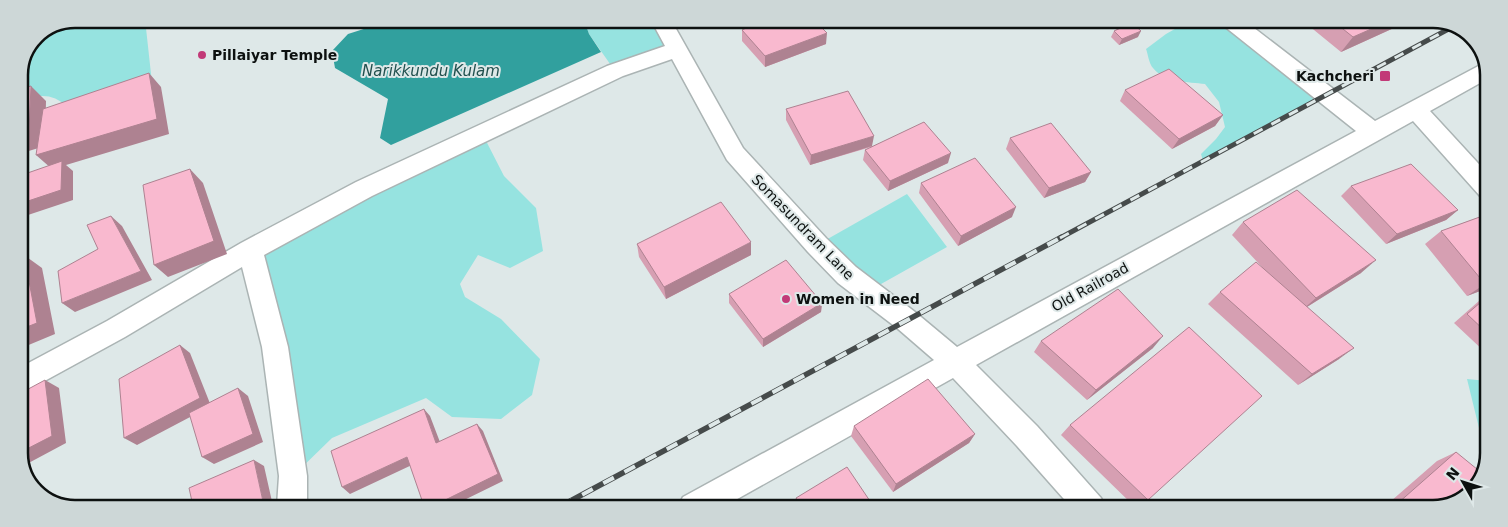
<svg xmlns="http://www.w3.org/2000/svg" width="1508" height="527" font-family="'DejaVu Sans',sans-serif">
<rect width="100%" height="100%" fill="#dee8e8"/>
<path fill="#96e3e0" d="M75,19H145L152,83L69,108C51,92 41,95 19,100V71L35,35Z
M584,20H661L673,44L615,71L589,34Z
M1189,21H1231L1325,96L1203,161L1201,154L1216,139L1225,127L1219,102L1205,84C1189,82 1164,82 1153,68C1149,64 1148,54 1146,49L1166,34Z
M482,133L504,176L536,208L543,251L510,268L478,255L460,284L465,297L501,319L540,359L532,395L501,419L452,417L426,398L332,438L293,476L250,250Z
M907,194L947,247L865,293L817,245Z
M1467,379L1487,381V435L1479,428Z"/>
<path fill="#31a09e" d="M395,19L584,20L589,34L601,52L391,145L380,138L388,99L335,68L332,51L348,34Z"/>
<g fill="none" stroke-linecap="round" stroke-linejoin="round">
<defs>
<path id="minor" d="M651,20H671L743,148L826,238L856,267L915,312L957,347L1356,131L1224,26L1221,21H1245L1375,121L1486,62L1489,71V78L1430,111L1488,174V198L1480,196L1413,121L976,365L1037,426L1101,498L1106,508L1071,507L1017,446L953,378L723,507H678L683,497L934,360L897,328L838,283L808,252L727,160L672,59L623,76L372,196L264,255L288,347L307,476V506H277L279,476L262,347L242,267L125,337L19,395V368L107,321L241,243L356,182L607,66L665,46Z"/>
</defs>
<use href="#minor" stroke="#abb4b4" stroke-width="3"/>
<use href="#minor" fill="#fff" fill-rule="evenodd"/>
<defs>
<path id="rail-far1" d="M1060,238L1456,25"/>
<path id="rail" d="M561,506L1062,237"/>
</defs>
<use href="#rail-far1" stroke="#464b4b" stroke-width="5"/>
<use href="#rail" stroke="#464b4b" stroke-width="5.5"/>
<use href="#rail-far1" stroke="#dee8e8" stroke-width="3" stroke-dasharray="10" stroke-linecap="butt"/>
<use href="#rail" stroke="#dee8e8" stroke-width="4" stroke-dasharray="12" stroke-linecap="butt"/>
</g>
<path fill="#d69fb2" d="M1111,21H1133L1131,22L1138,37L1119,45L1111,37L1114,31L1117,30L1110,23Z
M1303,21L1407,22L1341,52Z
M742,30L826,44L765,67L742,41Z
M1125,90L1223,115L1215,126L1172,149L1120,101Z
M786,109L872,146L948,163L888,191L863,160L865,150L871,147L810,165L786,120Z
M1010,138L1091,172L1085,182L1044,198L1006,149Z
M921,183L1012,217L958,246L919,193Z
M1351,186L1458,210L1446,220L1386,244L1341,196Z
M1488,214V288L1467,296L1425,244L1441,231Z
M1243,222L1361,273L1307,307L1339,359L1298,385L1208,304L1220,292L1262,267L1232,235Z
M637,244L751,255L666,299L639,257Z
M1488,293L1487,354L1454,323Z
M729,294L822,303L821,312L763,347L729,303Z
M1041,341L1153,348L1087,400L1034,352Z
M1070,425L1148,500L1138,508H1136L1061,435Z
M854,426L975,434L969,443L893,492L851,436Z
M1456,452L1434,508H1383L1437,461Z
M796,498L874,507H797L795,504Z"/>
<path fill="#ae8291" d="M282,19H301L285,24Z
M1387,22H1407L1341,52L1353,37Z
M1141,31L1138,37L1119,45L1122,39Z
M827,33L826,44L765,67V56Z
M149,73L161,87L169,134L66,165L73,171V200L19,218V204L52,169L36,155Z
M31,86L46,101L45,146L19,154V135Z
M1223,115L1215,126L1172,149L1179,139Z
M874,136L872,146L810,165L811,155Z
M951,153L948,163L888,191L890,181Z
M190,169L203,183L227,254L168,277L154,265Z
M1091,172L1085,182L1044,198L1049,188Z
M1016,207L1012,217L958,246L961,236Z
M1458,210L1446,220L1386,244L1397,234Z
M111,216L122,226L152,280L75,312L62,303L141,271Z
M751,242V255L666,299L664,287Z
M24,255L42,268L55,334L19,349V330Z
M1376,260L1361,273L1302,310L1316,298Z
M1488,283V288L1467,296L1485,284Z
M822,303L821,312L763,347V339Z
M1163,336L1153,348L1087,400L1096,390Z
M180,345L190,353L211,406L137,445L124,438Z
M1354,348L1339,359L1298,385L1312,374Z
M45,380L59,388L66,443L23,466L19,456V453Z
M238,388L248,396L263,442L214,464L202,457Z
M424,409L430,416L443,450L436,443Z
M477,424L483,431L503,481L452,506H433Z
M975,434L969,443L893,492L896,484Z
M407,457L414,464L350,494L342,487Z
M254,460L264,466L273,506H264Z
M29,484L39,488L42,495L30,487Z"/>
<path fill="#f9b9cf" stroke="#ae8291" d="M763,20H814L827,33L765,56L742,30Z
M1117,21H1130L1141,31L1122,39L1114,31L1123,27Z
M1333,21L1387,22L1353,37Z
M1169,69L1223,115L1179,139L1125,90Z
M149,73L157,119L36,155L43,109Z
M31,86L29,132L19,135V89Z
M848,91L874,136L811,155L786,109Z
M924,122L951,153L890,181L865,150Z
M1051,123L1091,172L1049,188L1010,138Z
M975,158L1016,207L961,236L921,183Z
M62,161L61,190L19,204V176Z
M1411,164L1458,210L1397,234L1351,186Z
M190,169L214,241L154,265L143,185Z
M1297,190L1376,260L1316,298L1243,222Z
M721,202L751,242L664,287L637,244Z
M1488,214V283L1485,284L1441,231Z
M111,216L141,271L62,303L58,271L98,249L87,225Z
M24,255L37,323L19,330V258Z
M786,260L822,303L763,339L729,294Z
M1256,262L1354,348L1312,374L1220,292Z
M1118,289L1163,336L1096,390L1041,341Z
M1488,296L1487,333L1467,314Z
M1189,327L1262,396L1148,500L1070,425Z
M180,345L200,398L124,438L119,379Z
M928,379L975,434L896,484L854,426Z
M45,380L52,436L19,453V394Z
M238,388L253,434L202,457L189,413Z
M424,409L436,443L477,424L498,474L433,506H424L407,457L342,487L331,451Z
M1456,452L1483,474L1467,497L1434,508H1402L1397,504Z
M254,460L264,506H193L189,488Z
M847,467L874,507H801L796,498Z"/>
<g fill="#c23a78" stroke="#dee8e8" stroke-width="2">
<circle cx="202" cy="55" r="5"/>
<rect x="1379" y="70" width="12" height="12" rx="2.5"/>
<circle cx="786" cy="299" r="5"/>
</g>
<g text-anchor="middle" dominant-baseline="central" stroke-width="4" stroke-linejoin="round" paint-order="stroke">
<g font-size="14" font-weight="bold" fill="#0d1110" stroke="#dee8e8" text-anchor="start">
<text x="212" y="55">Pillaiyar Temple</text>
<text x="1374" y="76" text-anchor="end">Kachcheri</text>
<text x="796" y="299">Women in Need</text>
</g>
<g font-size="14" fill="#0d1110" stroke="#dee8e8">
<text transform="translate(803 227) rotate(46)">Somasundram Lane</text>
<text transform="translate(1090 287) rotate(-29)">Old Railroad</text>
</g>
<g font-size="15" font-style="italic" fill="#22514f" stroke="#dee8e8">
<text x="431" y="71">Narikkundu Kulam</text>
</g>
</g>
<path d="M0 0H1508V527H0ZM75 28H1433A47 47 0 0 1 1480 75V453A47 47 0 0 1 1433 500H75A47 47 0 0 1 28 453V75A47 47 0 0 1 75 28Z" fill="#cdd7d7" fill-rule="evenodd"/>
<path fill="none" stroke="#0d1110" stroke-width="2.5" d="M75 28H1433A47 47 0 0 1 1480 75V453A47 47 0 0 1 1433 500H75A47 47 0 0 1 28 453V75A47 47 0 0 1 75 28Z"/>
<g transform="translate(1463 482) rotate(309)" stroke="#dee8e8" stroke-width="4" paint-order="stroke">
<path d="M0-4L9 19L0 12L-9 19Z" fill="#0d1110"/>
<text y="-8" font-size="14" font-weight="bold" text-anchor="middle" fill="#0d1110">N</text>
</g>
</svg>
